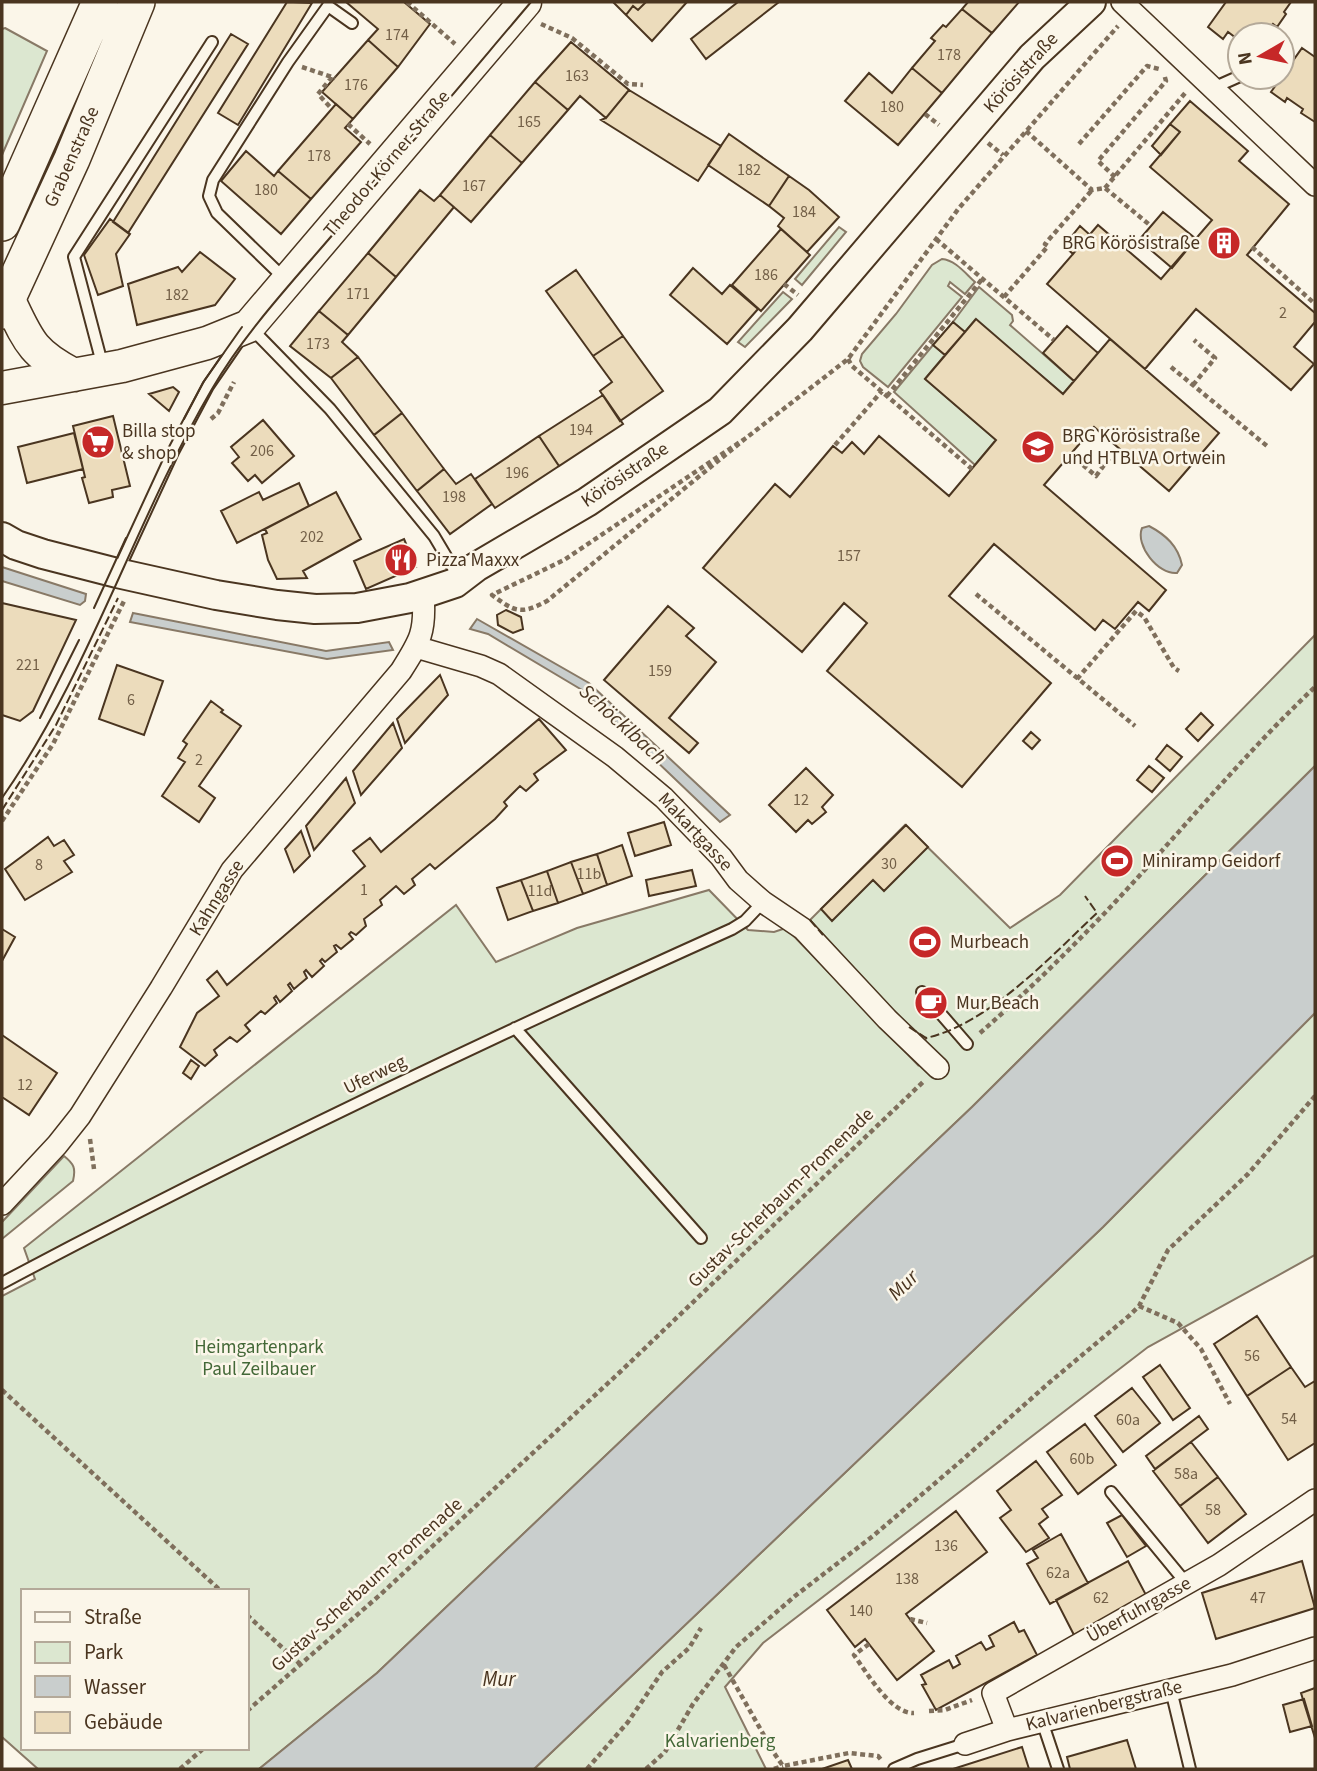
<svg xmlns="http://www.w3.org/2000/svg" width="1317" height="1771" font-family="'Source Sans 3',sans-serif">
<rect width="100%" height="100%" fill="#fbf6e9"/>
<path fill="#dce7d0" stroke="#887966" stroke-width="2" fill-rule="evenodd" d="M5,28L47,51L2,155V29Z
M839,227L846,232L802,285L795,279Z
M942,259C955,260 965,273 975,282L965,294L950,282L948,286L962,297L888,387L863,367L860,361L862,354L896,314L932,265Z
M979,287L1012,315L1013,321L1010,325L1074,381L1063,394L975,320L965,332L953,322Z
M783,292L792,299L745,347L738,342Z
M933,345L945,355L925,379L996,440L975,465L894,392Z
M1315,635V766L972,1107L377,1673L259,1769H38L2,1737V1296L35,1279L24,1248L456,905L496,962L577,928L709,890L748,930L774,932L786,928L918,1065L926,1038L907,1026L810,920L905,825L1010,928L1060,895ZM23,1591H247V1748H23Z
M1315,1013V1255L1148,1347L763,1643L725,1687L766,1769H534L1103,1227Z
M64,1156C74,1164 76,1168 73,1181L2,1239V1222Z"/>
<path fill="#c9cecd" stroke="#887966" stroke-width="2" d="M1149,526C1166,535 1178,546 1182,565L1177,573C1158,575 1135,545 1142,528Z
M2,567L86,594L85,601L80,605L2,581Z
M133,613L326,651L389,642L393,650L327,659L130,622Z
M477,619L589,683L730,815L720,822L582,690L488,634L470,629Z
M1315,766V1013L1103,1227L534,1769H259L377,1673L972,1107Z"/>
<path fill="#ecdcbc" stroke="#4a3520" stroke-width="2" d="M287,2L312,3L238,125L218,113Z
M346,2H404L430,24L398,67L368,40L378,29Z
M613,2H646L638,10L633,6L626,15Z
M646,2H687L652,41L626,15L633,6L638,10Z
M738,2H779L706,59L691,39Z
M968,2H1019L992,33L962,9Z
M1226,2H1291L1284,12L1286,14L1277,27L1273,24L1265,35H1240V41L1228,32L1223,39L1208,27Z
M962,9L992,33L942,93L912,68L935,41L931,38L943,25L946,27Z
M231,34L248,44L128,233L113,222Z
M368,40L398,67L353,119L322,92Z
M571,42L629,90L606,118L580,96L568,110L535,82Z
M1302,48L1315,57V122L1301,113L1303,109L1287,98L1285,102L1271,92Z
M912,68L942,93L898,145L845,101L869,73L892,93Z
M535,82L568,110L522,163L490,135Z
M629,90L721,146L698,181L601,120L606,118Z
M1190,101L1248,151L1239,161L1289,204L1247,255L1315,313V322L1294,347L1314,364L1291,390L1196,309L1145,369L1047,284L1098,225L1161,279L1212,220L1150,167L1180,132L1170,124Z
M336,104L353,119L345,128L361,142L311,199L278,171Z
M1170,124L1180,132L1161,155L1152,146Z
M729,134L789,176L769,206L708,165Z
M490,135L522,163L471,222L440,195Z
M246,151L274,176L278,171L311,199L281,234L221,181Z
M789,176L809,190L839,217L807,252L778,226L784,218L769,206Z
M420,190L434,201L440,195L454,207L396,277L368,253Z
M1163,212L1196,239L1172,268L1139,240Z
M110,219L130,234L116,254L123,286L98,295L84,255Z
M1080,226L1089,234L1073,254L1064,246Z
M781,229L810,255L761,311L732,285Z
M200,252L235,279L215,305L137,325L128,284L178,267L182,272Z
M368,253L396,277L348,335L319,311Z
M693,268L722,294L730,285L758,309L727,344L670,295Z
M576,270L623,336L593,356L546,291Z
M319,311L348,335L342,342L358,357L331,378L290,346Z
M976,319L1063,394L1110,339L1219,433L1169,491L1094,427L1044,485L1166,590L1149,611L1138,602L1115,629L1103,620L1095,630L994,544L949,596L1051,683L962,787L827,671L867,623L844,603L802,652L703,568L775,484L790,497L833,446L842,453L852,442L864,454L879,436L949,496L996,440L925,379Z
M953,322L965,332L945,355L933,345Z
M1067,326L1098,353L1074,381L1043,353Z
M623,336L663,391L620,421L600,391L612,382L593,356Z
M358,357L402,413L374,435L331,378Z
M173,387L179,392L169,411L149,394Z
M603,395L623,424L559,466L539,436Z
M402,413L444,469L417,491L374,435Z
M113,416L130,486L112,490L113,497L89,503L82,478L85,477L73,426Z
M263,420L294,456L262,483L255,475L248,481L232,463L239,457L231,447Z
M74,433L83,469L27,483L18,447Z
M539,436L559,466L495,508L475,479Z
M444,469L456,484L471,474L492,504L450,534L417,491Z
M299,483L309,506L237,543L221,511L259,492L263,500Z
M336,492L361,539L303,571L307,578L277,579L268,560L262,535L267,533L265,529Z
M404,539L416,567L366,589L354,561Z
M2,603L76,620L33,711L20,721L2,715Z
M668,606L694,628L686,636L716,662L669,718L698,743L689,753L604,680Z
M506,610L521,617L523,629L513,633L498,625L497,615Z
M117,665L163,681L144,735L99,719Z
M440,675L448,695L405,743L397,719Z
M211,701L223,710L221,712L241,726L199,786L215,798L199,822L162,796L185,762L178,758L187,744L183,741Z
M1201,713L1213,725L1198,741L1186,729Z
M539,719L566,750L534,774L538,780L526,791L520,786L504,802L507,806L495,819L435,869L430,864L412,879L415,885L404,894L396,886L380,900L382,905L364,919L366,926L356,935L351,932L349,934L353,939L341,949L336,945L334,946L337,952L325,962L322,959L320,961L324,966L312,977L306,970L304,972L307,978L294,989L290,983L288,985L292,991L280,1002L276,996L274,998L277,1003L265,1014L261,1011L245,1025L250,1031L237,1042L230,1037L214,1050L217,1055L205,1066L180,1047L197,1013L219,996L207,980L217,971L227,985L365,866L353,851L370,838L381,852Z
M393,723L402,748L361,795L353,771Z
M1031,732L1040,740L1032,749L1023,741Z
M1167,745L1182,757L1170,771L1156,759Z
M1149,766L1164,778L1152,792L1137,780Z
M806,768L833,795L822,807L826,812L812,824L808,820L796,832L769,805Z
M346,778L355,803L314,850L306,826Z
M664,822L671,845L635,856L628,833Z
M906,825L928,847L884,891L873,880L832,921L821,909Z
M301,831L310,856L294,872L285,849Z
M48,837L54,846L64,840L74,855L64,861L72,872L25,900L5,869Z
M622,845L632,876L607,885L597,854Z
M597,854L607,885L583,894L571,862Z
M571,862L583,894L558,903L547,871Z
M692,870L696,886L649,896L646,880Z
M547,871L558,903L533,911L521,880Z
M521,880L533,911L508,920L497,888Z
M2,929L15,937L2,961Z
M2,1035L57,1073L29,1115L2,1097Z
M191,1060L199,1066L191,1079L183,1073Z
M1257,1316L1291,1367L1247,1396L1214,1344Z
M1160,1365L1190,1408L1173,1420L1143,1377Z
M1291,1367L1305,1387L1315,1381V1443L1288,1460L1247,1396Z
M1132,1388L1160,1423L1123,1452L1095,1416Z
M1199,1416L1208,1429L1155,1469L1146,1456Z
M1085,1424L1116,1465L1078,1494L1047,1452Z
M1191,1442L1218,1477L1180,1506L1153,1471Z
M1036,1461L1062,1495L1042,1509L1048,1517L1039,1524L1049,1538L1026,1552L1000,1518L1011,1510L997,1491Z
M1218,1477L1246,1514L1208,1543L1180,1506Z
M956,1511L987,1552L906,1614L934,1651L897,1680L865,1639L855,1647L827,1610Z
M1122,1515L1146,1546L1127,1557L1107,1523Z
M1061,1534L1088,1583L1050,1604L1027,1564L1038,1558L1033,1550Z
M1128,1561L1146,1595L1074,1635L1056,1600Z
M1302,1561L1315,1608L1216,1639L1202,1593Z
M1014,1622L1019,1632L1024,1630L1037,1655L936,1710L922,1685L926,1684L921,1675L949,1660L953,1668L960,1664L956,1656L981,1642L986,1650L994,1646L989,1636Z
M1315,1688V1738L1301,1693Z
M1304,1699L1312,1726L1290,1732L1283,1705Z
M1127,1740L1136,1769H1070L1067,1757Z
M1022,1747L1029,1769H953Z
M848,1760L852,1769H822Z"/>
<g fill="none" stroke-linecap="round" stroke-linejoin="round">
<defs>
<path id="service" d="M1213,88L1240,76
M285,279L217,213L209,196L213,180L288,62L328,6L352,23
M251,328L330,409L434,536L459,578
M103,367L74,257L212,42
M118,571L173,452L208,386L241,338
M922,992L967,1044
M515,1028L701,1238
M2,1283C241,1156 485,1040 732,929L745,921L763,902
M1111,1492L1186,1583
M1171,1690L1190,1769
M1042,1721L1058,1769
M894,1769L917,1759L965,1744"/>
<path id="minor" d="M1122,2L1315,185
M416,647L481,666L499,674L615,757L664,798L721,857L738,880L763,902L803,929L887,1019L938,1068
M2,1204L57,1145L80,1116L161,988L232,870L401,671C420,641 426,632 423,595
M1007,1730L993,1693L1219,1565L1315,1500
M965,1744L1007,1730L1232,1675L1315,1648"/>
<path id="tertiary" d="M2,537L16,545L43,554L117,573L216,595L277,605L315,609L357,608L410,598L455,583L476,567L587,502L720,411L800,329L1032,57L1091,2"/>
<path id="secondary" d="M8,298C28,340 31,353 74,375
M2,388L122,366L207,343L249,326L525,2"/>
<path id="primary" d="M2,223L100,2
M2,311L72,159L137,2"/>
</defs>
<use href="#service" stroke="#4a3520" stroke-width="14"/>
<use href="#minor" stroke="#4a3520" stroke-width="24"/>
<use href="#tertiary" stroke="#4a3520" stroke-width="32"/>
<use href="#secondary" stroke="#4a3520" stroke-width="35"/>
<use href="#primary" stroke="#4a3520" stroke-width="38"/>
<path stroke="#7f6f5c" stroke-width="4.5" stroke-dasharray="5 3.5" stroke-linecap="butt" d="M407,2L455,44
M541,24L572,38L628,84L643,85
M302,67L335,78
M332,77L318,94L332,109
M925,114L939,125
M348,124L370,144
M1026,131L1092,190L1105,188L1151,226
M988,143L1003,155
M1079,144L1147,66L1159,69
M1115,177L1098,161L1166,81L1164,74
M1105,188L1186,92
M936,239L1054,340
M1252,247L1315,304
M784,284L798,295
M1004,297L1048,246L1045,244L1092,190
M848,359L852,366L972,469
M1171,367L1267,446
M1193,385L1215,358L1194,340
M887,396L983,278
M211,419L218,413L234,382
M746,438L564,560L492,595C515,612 521,615 547,601L746,438L848,359L959,208L1118,26
M835,445L882,391
M1070,454L1096,476L1110,457
M976,594L1135,726
M1077,679L1136,611L1144,617L1174,668L1179,671
M2,821L53,744L124,601
M980,1033C1028,991 1074,946 1118,899C1184,828 1245,753 1315,687
M90,1139L94,1169
M1139,1306L1178,1323L1201,1349L1230,1404
M2,1390L221,1591
M247,1615L300,1664
M910,1619L927,1623
M869,1644L854,1655C867,1673 891,1714 914,1713
M724,1665L774,1753L783,1766L849,1753L878,1756L882,1761
M247,1711L381,1594L620,1372L923,1082
M929,1711L945,1710L972,1700
M180,1769L204,1748
M587,1769L628,1722L662,1672L689,1648L701,1628
M646,1769L665,1752L693,1704L736,1647L795,1596L873,1536L961,1461L1050,1382L1130,1315L1139,1306L1168,1250L1248,1174L1315,1096
M774,1769L783,1766"/>
<use href="#service" stroke="#fbf6e9" stroke-width="10"/>
<use href="#minor" stroke="#fbf6e9" stroke-width="21"/>
<use href="#tertiary" stroke="#fbf6e9" stroke-width="28"/>
<use href="#secondary" stroke="#fbf6e9" stroke-width="32"/>
<use href="#primary" stroke="#fbf6e9" stroke-width="35"/>
<path stroke="#4a3520" stroke-width="2" d="M184,419L204,381L242,327
M94,608L126,538
M40,718L79,640
M2,798C90,672 134,522 212,389C248,327 300,274 346,219C409,147 470,74 531,2"/>
<path stroke="#4a3520" stroke-width="2" stroke-dasharray="9 3.5" stroke-linecap="butt" d="M2,810L56,725L118,598
M810,920L823,935
M909,1027L926,1038C989,1024 1051,956 1097,913L1085,896"/>
</g>
<defs>
<symbol id="building-disc" viewBox="-11 -11 22 22"><circle r="9.5" fill="#c62828" stroke="#fbf6e9"/><path d="M-4-6H4V6H1V3H-1V6H-4ZM-2.5-4.3h1.7v1.8h-1.7ZM.8-4.3h1.7v1.8H.8ZM-2.5-1h1.7V.8h-1.7ZM.8-1h1.7V.8H.8Z" fill="#fff"/></symbol>
<symbol id="supermarket-disc" viewBox="-11 -11 22 22"><circle r="9.5" fill="#c62828" stroke="#fbf6e9"/><path d="M-6-5.5h2.5l.6 2H6L4.5 2H-2.5L-4.4-4H-6ZM-1.5 3.2a1.3 1.3 0 1 0 .1 0ZM3 3.2a1.3 1.3 0 1 0 .1 0Z" fill="#fff"/></symbol>
<symbol id="school-disc" viewBox="-11 -11 22 22"><circle r="9.5" fill="#c62828" stroke="#fbf6e9"/><path d="M0-5L7-2L0 1L-7-2ZM-4 1L0 2.5L4 1V4Q0 6-4 4Z" fill="#fff"/></symbol>
<symbol id="restaurant-disc" viewBox="-11 -11 22 22"><circle r="9.5" fill="#c62828" stroke="#fbf6e9"/><path d="M-5-6h1v4h1v-4h1v4h1v-4h1v5L-1.5 .5V6h-2V.5L-5-1ZM5-6V6H3V1.5H1.5Q1.5-4 5-6Z" fill="#fff"/></symbol>
<symbol id="stadium-disc" viewBox="-11 -11 22 22"><circle r="9.5" fill="#c62828" stroke="#fbf6e9"/><path d="M0-5a6.5 5 0 1 0 0 10a6.5 5 0 1 0 0-10ZM-3.5-1.8h7v3.6h-7Z" fill="#fff"/></symbol>
<symbol id="cafe-disc" viewBox="-11 -11 22 22"><circle r="9.5" fill="#c62828" stroke="#fbf6e9"/><path d="M-5.5-4.5H6V0H3Q3 3.5 0 3.5H-2.5Q-5.5 3.5-5.5 0ZM3-3.2v2h1.7v-2ZM-6 4.5H4V6H-6Z" fill="#fff"/></symbol>
</defs>
<g fill-rule="evenodd">
<use href="#building-disc" x="1205" y="224" width="38" height="38"/>
<use href="#supermarket-disc" x="79" y="423" width="38" height="38"/>
<use href="#school-disc" x="1019" y="428" width="38" height="38"/>
<use href="#restaurant-disc" x="382" y="541" width="38" height="38"/>
<use href="#stadium-disc" x="1098" y="842" width="38" height="38"/>
<use href="#stadium-disc" x="906" y="923" width="38" height="38"/>
<use href="#cafe-disc" x="912" y="984" width="38" height="38"/>
</g>
<g text-anchor="middle" dominant-baseline="central" stroke-width="5" stroke-linejoin="round" paint-order="stroke">
<g font-size="16" fill="#725f47">
<text x="397" y="35">174</text>
<text x="949" y="55">178</text>
<text x="577" y="76">163</text>
<text x="356" y="85">176</text>
<text x="892" y="107">180</text>
<text x="529" y="122">165</text>
<text x="319" y="156">178</text>
<text x="749" y="170">182</text>
<text x="474" y="186">167</text>
<text x="266" y="190">180</text>
<text x="804" y="212">184</text>
<text x="766" y="275">186</text>
<text x="358" y="294">171</text>
<text x="177" y="295">182</text>
<text x="1283" y="313">2</text>
<text x="318" y="344">173</text>
<text x="581" y="430">194</text>
<text x="262" y="451">206</text>
<text x="517" y="473">196</text>
<text x="454" y="497">198</text>
<text x="312" y="537">202</text>
<text x="849" y="556">157</text>
<text x="28" y="665">221</text>
<text x="660" y="671">159</text>
<text x="131" y="700">6</text>
<text x="199" y="760">2</text>
<text x="801" y="800">12</text>
<text x="889" y="864">30</text>
<text x="39" y="865">8</text>
<text x="589" y="874">11b</text>
<text x="364" y="890">1</text>
<text x="540" y="891">11d</text>
<text x="25" y="1085">12</text>
<text x="1252" y="1356">56</text>
<text x="1289" y="1419">54</text>
<text x="1128" y="1420">60a</text>
<text x="1082" y="1459">60b</text>
<text x="1186" y="1474">58a</text>
<text x="1213" y="1510">58</text>
<text x="946" y="1546">136</text>
<text x="1058" y="1573">62a</text>
<text x="907" y="1579">138</text>
<text x="1101" y="1598">62</text>
<text x="1258" y="1598">47</text>
<text x="861" y="1611">140</text>
</g>
<g font-size="19" fill="#4a3520" stroke="#fbf6e9">
<text transform="translate(1021 73) rotate(-48)">Körösistraße</text>
<text transform="translate(72 157) rotate(-66)">Grabenstraße</text>
<text transform="translate(387 164) rotate(-50)">Theodor-Körner-Straße</text>
<text transform="translate(625 475) rotate(-34)">Körösistraße</text>
<text transform="translate(695 832) rotate(47)">Makartgasse</text>
<text transform="translate(217 898) rotate(-58)">Kahngasse</text>
<text transform="translate(375 1075) rotate(-26)">Uferweg</text>
<text transform="translate(781 1198) rotate(-44)">Gustav-Scherbaum-Promenade</text>
<text transform="translate(367 1585) rotate(-42)">Gustav-Scherbaum-Promenade</text>
<text transform="translate(1139 1610) rotate(-29)">Überfuhrgasse</text>
<text transform="translate(1104 1706) rotate(-14)">Kalvarienbergstraße</text>
</g>
<g font-size="19" fill="#4a3520" stroke="#fbf6e9" text-anchor="start">
<text x="1200" y="243" text-anchor="end">BRG Körösistraße</text>
<text x="122" y="431">Billa stop<tspan x="122" dy="22">&amp; shop</tspan></text>
<text x="1062" y="436">BRG Körösistraße<tspan x="1062" dy="22">und HTBLVA Ortwein</tspan></text>
<text x="426" y="560">Pizza Maxxx</text>
<text x="1142" y="861">Miniramp Geidorf</text>
<text x="950" y="942">Murbeach</text>
<text x="956" y="1003">Mur Beach</text>
</g>
<g font-size="19" fill="#436837" stroke="#fbf6e9">
<text x="259" y="1347">Heimgartenpark<tspan x="259" dy="22">Paul Zeilbauer</tspan></text>
<text x="720" y="1741">Kalvarienberg</text>
</g>
<g font-size="21" font-style="italic" fill="#4a3520" stroke="#fbf6e9">
<text transform="translate(623 724) rotate(42)">Schöcklbach</text>
<text transform="translate(903 1285) rotate(-45)">Mur</text>
<text x="499" y="1679">Mur</text>
</g>
</g>
<rect width="1317" height="1771" fill="none" stroke="#4a3520" stroke-width="7"/>
<rect x="21" y="1589" width="228" height="161" fill="#fbf6e9" stroke="#b4a999" stroke-width="2"/>
<rect x="35" y="1612" width="35" height="10" fill="#fbf6e9" stroke="#b4a999" stroke-width="2"/>
<text x="84" y="1624" font-size="21" fill="#4a3520">Straße</text>
<rect x="35" y="1642" width="35" height="21" fill="#dce7d0" stroke="#b4a999" stroke-width="2"/>
<text x="84" y="1659" font-size="21" fill="#4a3520">Park</text>
<rect x="35" y="1676" width="35" height="21" fill="#c9cecd" stroke="#b4a999" stroke-width="2"/>
<text x="84" y="1694" font-size="21" fill="#4a3520">Wasser</text>
<rect x="35" y="1712" width="35" height="21" fill="#ecdcbc" stroke="#b4a999" stroke-width="2"/>
<text x="84" y="1729" font-size="21" fill="#4a3520">Gebäude</text>
<g transform="translate(1261 56) rotate(261)"><circle r="33" fill="#fbf6e9" stroke="#b4a999" stroke-width="2"/>
<path d="M0-5L12 26L0 18L-12 26Z" fill="#c62828"/>
<text y="-10" font-size="19" font-weight="bold" text-anchor="middle" fill="#4a3520">N</text>
</g>
</svg>
